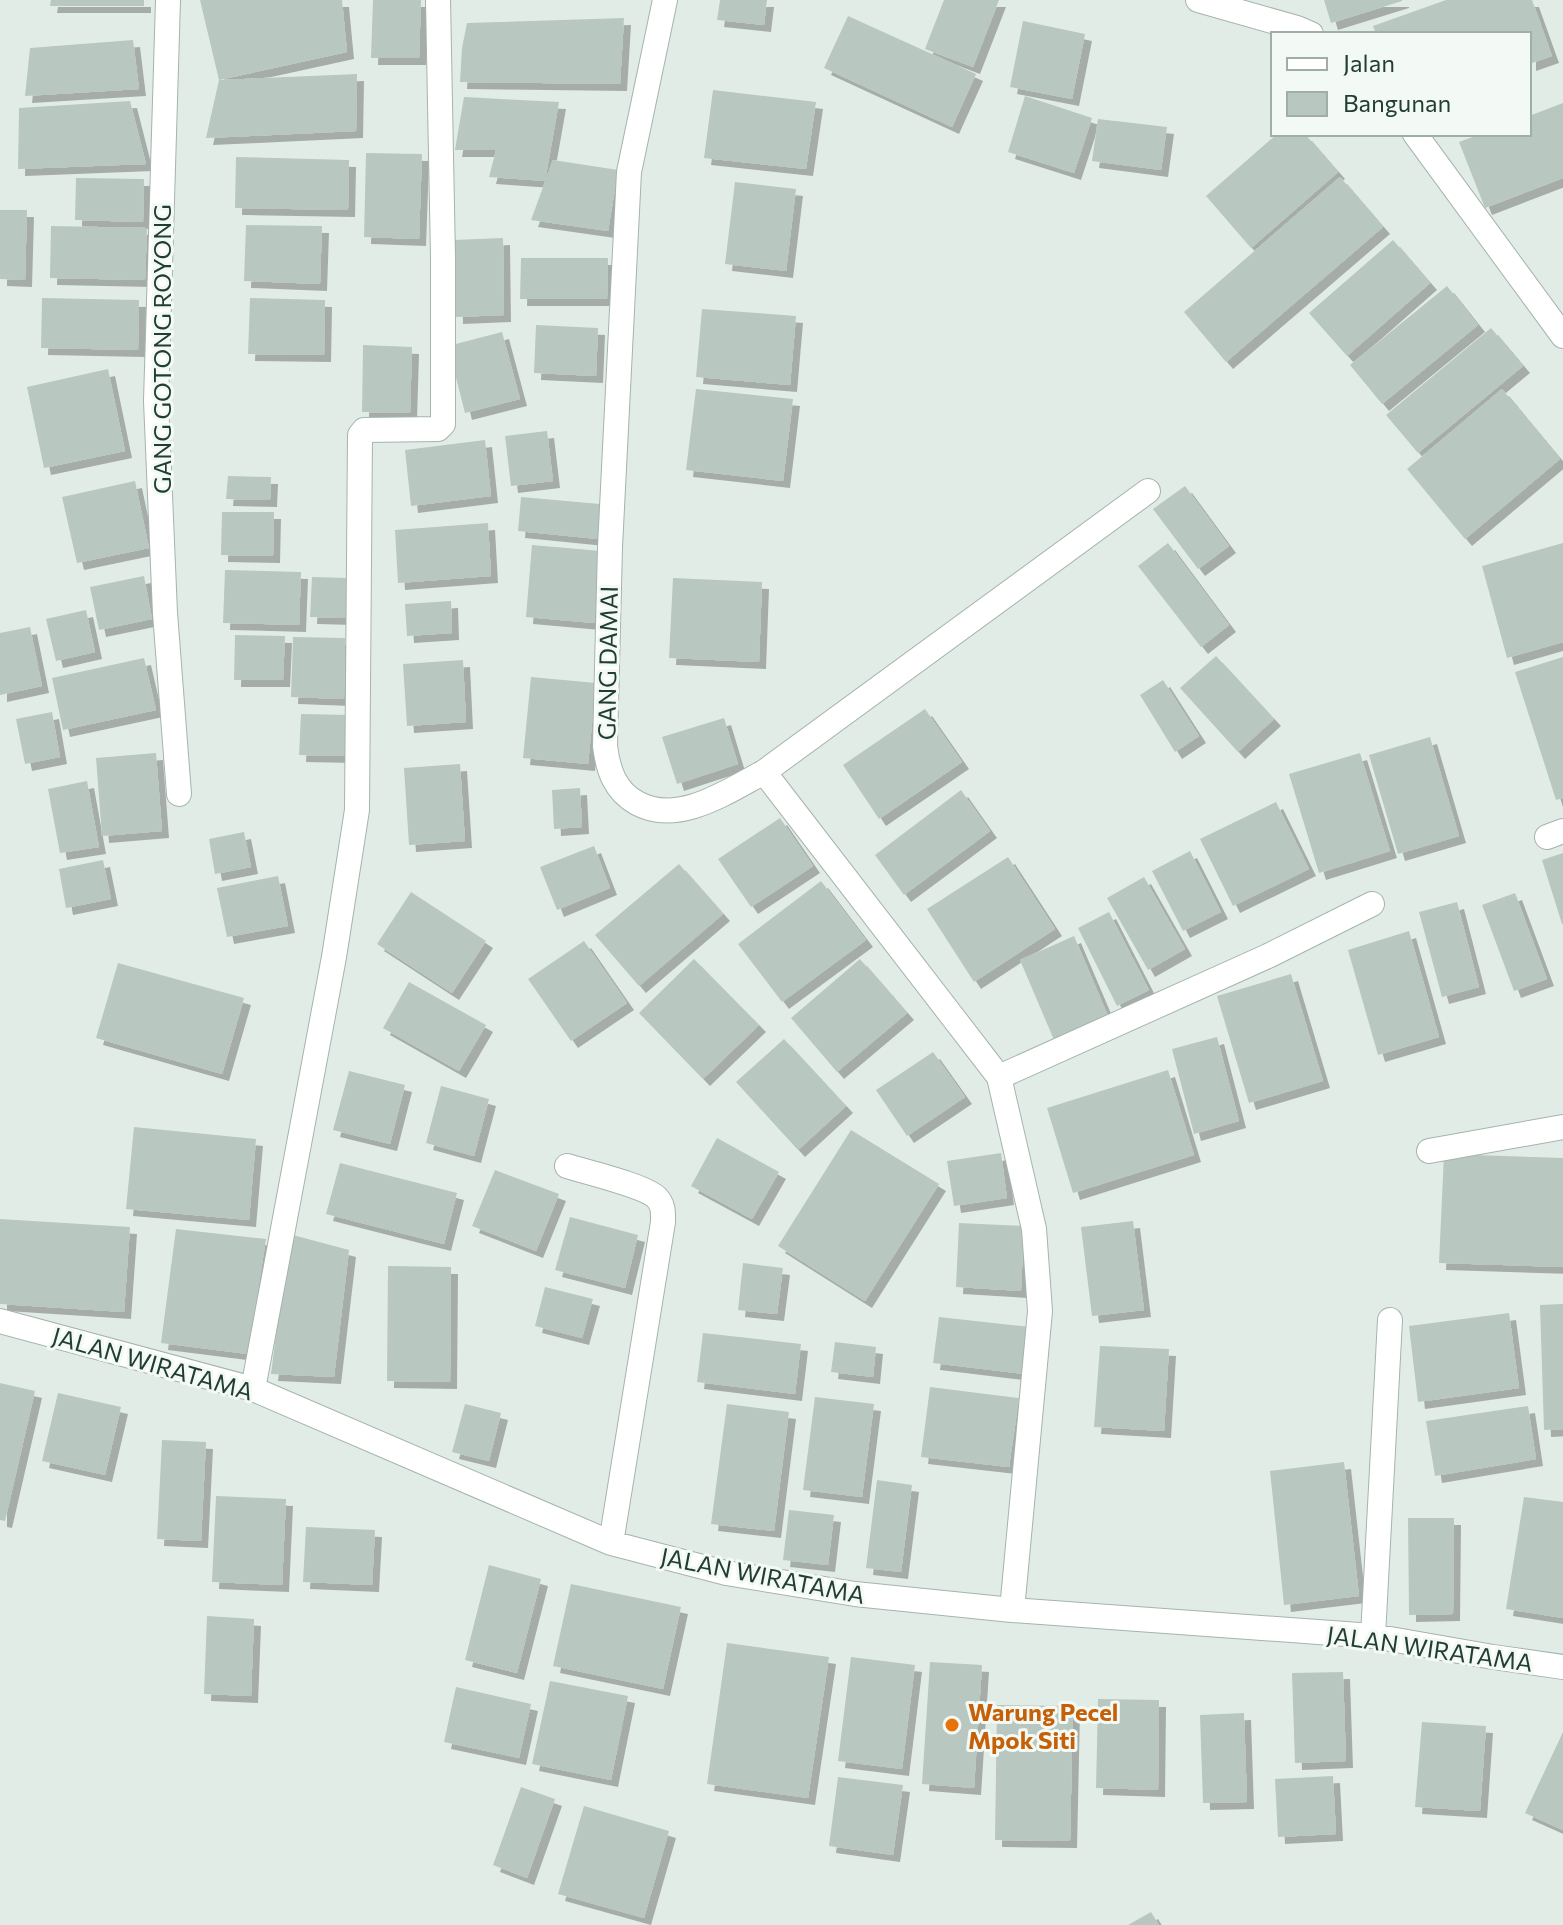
<svg xmlns="http://www.w3.org/2000/svg" width="1563" height="1925" font-family="Commissioner,sans-serif">
<defs>
<filter id="shadow"><feDropShadow dx="7" dy="7" stdDeviation="0" flood-color="#0004"/></filter>
</defs>
<rect width="100%" height="100%" fill="#e2ece7"/>
<path fill="#b8c7bf" filter="url(#shadow)" d="M51,0H144V6H50Z
M200,0H342L347,52L219,80Z
M373,0H421L419,58H371Z
M720,0H767L764,25L717,20Z
M944,0H999L973,67L925,49Z
M1324,0H1402V1L1331,23Z
M1446,0H1532L1552,56L1529,64V34H1376L1373,26Z
M848,16L976,74L952,127L824,68Z
M624,18L620,84L460,82L462,48L467,23Z
M1023,21L1085,34L1072,99L1010,87Z
M133,40L139,89L25,96L30,48Z
M357,74L356,131L206,138L219,80Z
M713,90L816,102L806,169L704,158Z
M1025,96L1092,118L1074,173L1008,152Z
M464,97L559,102L545,181L489,177L496,150H455Z
M130,101L146,164L18,169L19,108Z
M1563,103V178L1485,208L1459,142L1481,134H1529V116Z
M1098,119L1167,127L1161,170L1092,161Z
M1277,134H1305L1338,172L1251,248L1206,196Z
M366,153L422,154L419,239L364,237Z
M236,157L349,160L348,210L235,208Z
M553,160L618,170L608,231L531,220Z
M1340,177L1383,227L1226,362L1184,312Z
M76,178L144,179L143,222L75,220Z
M735,182L796,189L786,271L725,264Z
M0,210H27L25,280L0,279Z
M246,225L322,226L320,284L244,281Z
M51,226L147,228L145,280L50,278Z
M503,238L504,315L456,317L454,240Z
M1393,240L1430,283L1347,356L1309,313Z
M521,258H608L607,299H520Z
M1447,286L1478,325L1382,404L1350,365Z
M42,298L139,300L138,350L41,348Z
M250,298L325,300L324,355L248,354Z
M702,309L796,316L790,385L696,377Z
M536,325L598,328L596,376L534,373Z
M1491,328L1523,366L1418,453L1386,415Z
M502,332L520,399L465,413L448,346Z
M363,345L412,347L410,413L362,412Z
M108,369L125,451L44,468L27,387Z
M696,389L793,399L783,481L686,470Z
M1502,389L1560,459L1465,539L1407,469Z
M547,431L553,481L511,486L505,436Z
M485,440L491,496L411,506L405,450Z
M228,476L271,477L270,500L226,499Z
M135,481L149,548L77,563L62,497Z
M1185,486L1229,546L1198,569L1153,509Z
M521,497L611,505L608,540L518,531Z
M222,512H274L273,556L221,555Z
M488,523L491,576L398,583L395,530Z
M1168,543L1229,625L1201,647L1138,566Z
M1563,543V642L1507,658L1482,566Z
M532,545L601,551L594,623L526,617Z
M225,570L301,572L299,625L223,623Z
M144,576L152,619L99,630L90,587Z
M312,577L348,578L347,618L310,617Z
M673,578L762,582L759,662L669,658Z
M451,601L452,633L407,636L405,604Z
M86,610L95,652L56,661L46,619Z
M30,627L42,686L0,695V633Z
M235,635L285,636L283,680H234Z
M293,637L345,638L344,699L291,697Z
M1216,656L1274,719L1238,752L1180,688Z
M1563,657V798L1556,800L1515,672Z
M144,658L156,710L63,730L52,678Z
M463,660L466,722L407,726L403,664Z
M531,677L596,683L588,764L523,758Z
M1163,680L1199,736L1175,752L1140,695Z
M925,709L962,762L879,819L843,765Z
M52,712L60,757L25,764L16,719Z
M301,714L350,715L348,756L299,755Z
M724,718L738,764L677,784L662,737Z
M1430,737L1459,836L1398,854L1369,755Z
M156,753L162,831L102,836L96,758Z
M1360,753L1390,851L1319,873L1289,774Z
M460,764L465,841L409,845L404,768Z
M87,781L99,847L60,853L48,789Z
M580,788L582,827L554,829L552,790Z
M961,790L990,831L904,895L875,855Z
M1276,802L1309,869L1233,906L1200,839Z
M780,818L813,866L751,907L718,859Z
M244,832L251,867L215,874L209,839Z
M594,846L610,888L557,910L540,867Z
M1190,851L1221,912L1183,931L1152,871Z
M1563,853V924H1562L1542,860Z
M1008,857L1055,929L974,982L927,909Z
M103,860L111,899L66,908L59,869Z
M679,864L723,914L639,986L595,935Z
M278,876L288,926L227,937L217,888Z
M1144,877L1185,949L1148,970L1107,898Z
M821,881L866,940L782,1002L738,944Z
M411,892L486,941L452,993L377,944Z
M1515,893L1547,979L1514,991L1482,905Z
M1457,902L1479,987L1442,997L1419,912Z
M1109,912L1149,990L1117,1006L1078,928Z
M1409,931L1439,1037L1378,1055L1348,950Z
M1074,936L1108,1016L1054,1040L1020,960Z
M584,941L627,1003L571,1041L528,979Z
M694,959L759,1025L703,1079L639,1013Z
M860,959L907,1013L837,1072L791,1018Z
M118,963L244,998L222,1074L96,1038Z
M1291,974L1323,1081L1249,1103L1217,996Z
M409,982L486,1025L459,1071L383,1028Z
M1217,1037L1239,1121L1194,1134L1172,1049Z
M784,1039L846,1106L798,1150L736,1082Z
M933,1052L965,1097L907,1136L876,1090Z
M1168,1070L1194,1155L1073,1193L1047,1108Z
M349,1071L405,1085L390,1144L333,1130Z
M441,1086L489,1099L474,1156L426,1143Z
M134,1127L256,1139L249,1220L126,1209Z
M851,1130L939,1184L865,1301L778,1246Z
M717,1138L779,1172L752,1219L691,1186Z
M1001,1153L1007,1198L954,1206L947,1161Z
M1444,1154L1563,1158V1267L1439,1263Z
M340,1163L457,1193L444,1244L326,1214Z
M495,1170L559,1194L536,1251L472,1226Z
M570,1217L638,1235L625,1288L555,1270Z
M0,1219L130,1227L124,1312L0,1304Z
M1133,1221L1144,1310L1092,1316L1081,1227Z
M959,1223L1024,1226L1021,1291L956,1287Z
M176,1229L266,1239L248,1354L161,1343Z
M289,1234L349,1250L334,1377L271,1374Z
M743,1263L783,1268L777,1314L738,1310Z
M388,1266L451,1267L450,1382L387,1381Z
M545,1287L593,1299L582,1338L535,1326Z
M1563,1304V1429L1544,1430L1540,1305Z
M1509,1313L1519,1388L1418,1402L1409,1326Z
M939,1317L1030,1327L1024,1374L933,1363Z
M703,1333L801,1344L795,1394L697,1382Z
M835,1342L876,1347L873,1377L831,1372Z
M1100,1346L1169,1349L1164,1431L1094,1427Z
M0,1383L35,1391L5,1521L0,1520Z
M930,1387L1019,1398L1009,1467L921,1457Z
M58,1393L121,1407L105,1475L42,1461Z
M815,1397L874,1404L862,1497L803,1490Z
M465,1404L501,1413L489,1461L452,1452Z
M727,1404L789,1412L774,1531L711,1524Z
M1528,1406L1536,1459L1435,1476L1426,1421Z
M162,1440L206,1442L201,1541L157,1539Z
M1344,1462L1359,1596L1284,1605L1270,1471Z
M877,1480L912,1485L901,1572L866,1568Z
M216,1496L286,1499L282,1585L212,1582Z
M1524,1497L1563,1502V1618L1506,1609Z
M789,1510L834,1515L828,1565L783,1560Z
M1408,1518H1454L1453,1614L1409,1615Z
M306,1527L375,1530L372,1585L303,1582Z
M489,1565L541,1579L517,1673L465,1660Z
M571,1584L681,1607L663,1689L553,1666Z
M207,1616L254,1619L251,1696L204,1694Z
M727,1643L829,1657L808,1798L707,1784Z
M851,1657L915,1665L902,1769L838,1761Z
M930,1662L982,1665L974,1788L922,1784Z
M1343,1672L1346,1761L1295,1763L1292,1673Z
M550,1681L628,1696L611,1780L532,1764Z
M456,1687L531,1704L519,1758L444,1742Z
M1098,1699L1159,1700L1158,1790L1096,1788Z
M997,1705L1073,1706L1070,1841L995,1840Z
M1244,1713L1247,1802L1203,1803L1200,1715Z
M1422,1722L1486,1726L1480,1811L1415,1807Z
M1563,1732V1830L1525,1813Z
M1333,1776L1336,1834L1278,1837L1275,1779Z
M838,1777L903,1785L893,1855L829,1846Z
M521,1787L555,1799L527,1878L493,1865Z
M584,1806L669,1831L644,1918L558,1894Z
M1151,1912L1159,1925H1128Z"/>
<g fill="none" stroke-linecap="round" stroke-linejoin="round">
<defs>
<path id="minor" d="M168,0L156,401L165,613L179,794
M665,0L629,172L610,547L605,746C608,770 615,791 637,803C678,826 728,791 764,772L1148,491
M1198,0L1297,28L1311,34
M1415,134L1563,336
M764,772L999,1077L1034,1229L1040,1311L1012,1610
M1547,837L1563,831
M999,1077L1268,956L1372,904
M1429,1151L1563,1127
M567,1166C586,1172 646,1186 657,1198C664,1206 663,1213 663,1222L611,1543
M0,1321L253,1389L611,1543L726,1573L855,1594L1012,1610L1373,1636L1493,1657L1563,1667
M253,1389L334,957L357,810L360,435L364,430L438,429L443,424V258L438,0
M1373,1636L1390,1320"/>
</defs>
<use href="#minor" stroke="#a5b4ad" stroke-width="26"/>
<use href="#minor" stroke="#fff" stroke-width="24"/>
</g>
<circle fill="#e8710a" stroke="#f3f9f5" stroke-width="3" cx="952" cy="1725" r="8"/>
<g text-anchor="middle" dominant-baseline="central" stroke-width="6" stroke-linejoin="round" paint-order="stroke">
<g font-size="24" fill="#223e33" stroke="#f3f9f5">
<text transform="translate(161 349) rotate(-90)">GANG GOTONG ROYONG</text>
<text transform="translate(607 663) rotate(-89)">GANG DAMAI</text>
<text transform="translate(153 1363) rotate(16)">JALAN WIRATAMA</text>
<text transform="translate(763 1575) rotate(11)">JALAN WIRATAMA</text>
<text transform="translate(1430 1648) rotate(8)">JALAN WIRATAMA</text>
</g>
<g font-size="24" font-weight="bold" fill="#c56008" stroke="#f3f9f5" text-anchor="start">
<text x="968" y="1711">Warung Pecel<tspan x="968" dy="28">Mpok Siti</tspan></text>
</g>
</g>
<rect x="1271" y="32" width="260" height="104" fill="#f3f9f5" stroke="#9faea7" stroke-width="2"/>
<rect x="1287" y="58" width="40" height="12" fill="#ffffff" stroke="#9faea7" stroke-width="2"/>
<text x="1343" y="72" font-size="24" fill="#223e33">Jalan</text>
<rect x="1287" y="92" width="40" height="24" fill="#b8c7bf" stroke="#9faea7" stroke-width="2"/>
<text x="1343" y="112" font-size="24" fill="#223e33">Bangunan</text>
</svg>
